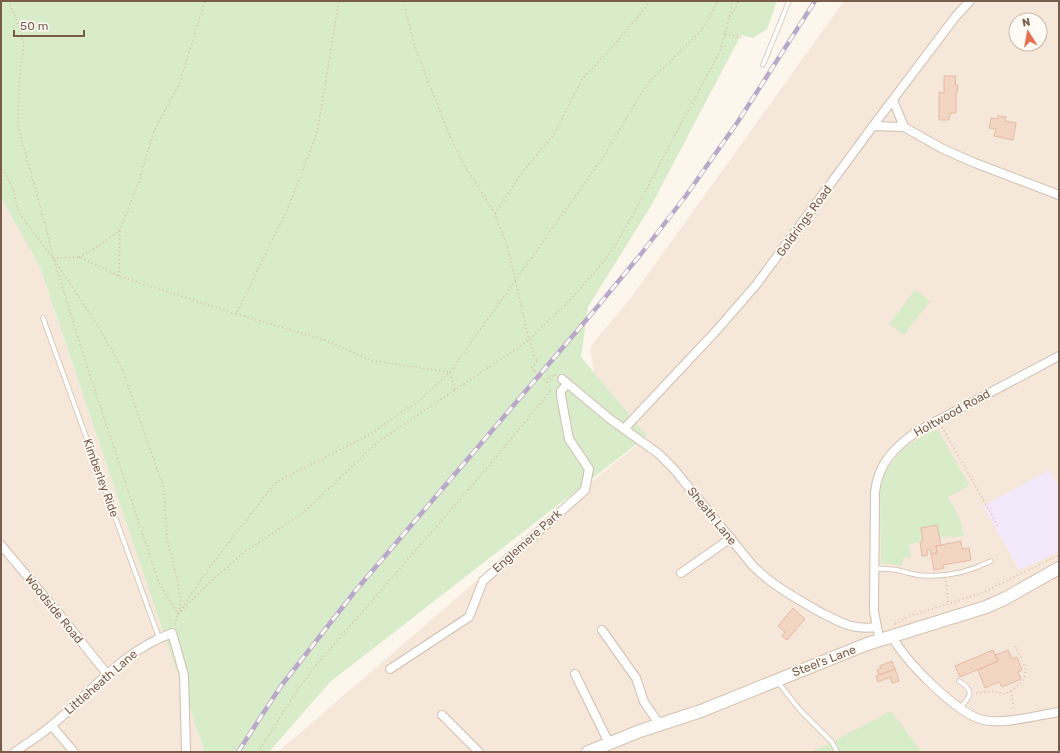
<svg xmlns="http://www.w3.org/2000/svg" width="1060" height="753" font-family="Rubik,sans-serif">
<rect width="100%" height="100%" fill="#fdf6ec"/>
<path fill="#f5e8da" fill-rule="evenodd" d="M844,1H1059V752H278L586,486L647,437L596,384L590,347L630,299ZM1016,20H1040V44H1016Z
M1,198L40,267L158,617L205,752H1Z"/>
<path fill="#f3e8fa" d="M1049,470L1059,488V552L1019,570L983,506Z"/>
<path fill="#d8ecc9" d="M1,1H777L767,29L753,38L741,35L651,206L588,307L581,357L647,436L330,682L269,752H205L158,617L40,267L1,198Z
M915,290L930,301L904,335L889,324Z
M938,430L968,483V486L948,497L960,519L964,536L953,538L952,536L939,538L937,525L921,528L923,541L909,544L911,557L903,558L902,566L881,563L880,491L885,472L901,451L928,432Z
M891,711L922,752H810L826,745Z"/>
<path fill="#f3d5c3" stroke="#e6bba3" d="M944,76H956L955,85H958L957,93H956V113H950L949,120H939V92L944,93Z
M998,116L1006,117L1005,121L1016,123L1013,140L994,136L996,129L989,128L991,118L998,119Z
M937,525L941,545L936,546L937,553L931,554L930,549L927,550L928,555L922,556L920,542L923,541L921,528Z
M961,541L962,549L969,548L971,560L943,565L944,568L934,570L931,554L937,553L936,546Z
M793,608L805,619L787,640L782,636L785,632L778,626Z
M993,650L998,661L960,677L955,666Z
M1008,650L1012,659L1017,657L1022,670L1018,672L1021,679L1002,687L999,682L985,688L978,670L998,661L995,655Z
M892,661L895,669L879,675L877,670L881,668L880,666Z
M895,669L899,681L892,683L890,677L878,682L876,676Z"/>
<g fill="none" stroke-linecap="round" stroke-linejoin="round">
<defs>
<path id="lane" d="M763,65L789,1
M43,318L159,638
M875,568C882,569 889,569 897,570C904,572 911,574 918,575C943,578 969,572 991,561
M959,681C975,691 971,696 960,708
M778,682L799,709L832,742L837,752"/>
<path id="street" d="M893,100L904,127
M873,126L904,127L943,149L975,163L1059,195
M562,379L610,419L659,454L673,468L753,566C772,585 797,599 820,612C830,617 840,623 851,626C860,628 868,628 876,627
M624,429L716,331L756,285L873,126L956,16L970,1
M1,545L60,615L107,674
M681,573L731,538
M602,630L636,678L644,702L660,725
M878,632L874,611L875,492C878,464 894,448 916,432L1059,356
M892,636C904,660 957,714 983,720C1003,725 1038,715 1059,712
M390,669L469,617L483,581L585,490L589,469L569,439L561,396V391L567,384
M575,674L609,743
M442,715L479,752
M52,726L74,752
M15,752C27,743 41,735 52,725C92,692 121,652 172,633L184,675L186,752"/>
<path id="secondary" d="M588,752L640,731L701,711L867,644L986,607L1006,598L1059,568"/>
</defs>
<use href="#lane" stroke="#d1beb0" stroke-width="5.5"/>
<use href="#street" stroke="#d1beb0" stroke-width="10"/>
<use href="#secondary" stroke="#d6c0b0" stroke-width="14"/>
<path stroke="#d9b8a5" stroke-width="1.5" stroke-dasharray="1 3" stroke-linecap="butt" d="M8,1L15,15L24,44L19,80L18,127L47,231L53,258L97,324L123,371L164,489L167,539L178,583L181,602L175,625
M403,1L416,50L448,132L462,161L495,214L508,248L529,340L535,358L538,360L531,368L535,371
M730,17L739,1
M725,34L743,38
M1,165L13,188L18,211L52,257
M495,214L520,175L554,134L582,79L610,50L645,8L649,1
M79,257L97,247L120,230L138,184L154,131L180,82L205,1
M53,258L79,257L119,276L236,314L288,208L317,133L339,1
M54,260L89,373L159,583L178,614
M119,276L120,230
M236,314L325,340L373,361L450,372L455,391
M942,427L999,528
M946,581L948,603
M180,611L212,564L276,482L369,435L421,399L450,372L604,156L647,84L701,31L718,1
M178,614L207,585L242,554L303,513L378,442L529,340L570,300L599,267L613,249L630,220L720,51L729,18L732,1
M895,624L907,617L982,593L1059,555
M1011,691L1014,711
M976,693L993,691L1005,694C1034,678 1027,671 1015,645
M258,752L296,692L317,664L488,467L552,389"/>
<use href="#lane" stroke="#fff" stroke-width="4"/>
<use href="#street" stroke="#fff" stroke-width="8"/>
<use href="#secondary" stroke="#fff" stroke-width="12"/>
<defs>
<path id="rail" d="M238,752L281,686L356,590L588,318L641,254L685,197L739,120L815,1"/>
</defs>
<use href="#rail" stroke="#b9a8c9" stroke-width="4.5"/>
<use href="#rail" stroke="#fffaf3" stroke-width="3" stroke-dasharray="9" stroke-linecap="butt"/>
<path stroke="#d9b8a5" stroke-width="1.5" stroke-dasharray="1 3" stroke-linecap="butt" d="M535,371L547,382L554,374L560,380"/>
</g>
<g text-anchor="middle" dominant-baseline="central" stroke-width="3.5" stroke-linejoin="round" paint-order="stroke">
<g font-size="12" fill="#7a5c4d" stroke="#fffaf3">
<text transform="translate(804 221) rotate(-54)">Goldrings Road</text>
<text transform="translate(952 413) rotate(-29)">Holtwood Road</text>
<text transform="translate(101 478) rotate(70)">Kimberley Ride</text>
<text transform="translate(712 516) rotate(51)">Sheath Lane</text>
<text transform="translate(527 541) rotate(-42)">Englemere Park</text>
<text transform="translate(54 609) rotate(51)">Woodside Road</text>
<text transform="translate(824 661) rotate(-21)">Steel's Lane</text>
<text transform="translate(101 682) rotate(-41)">Littleheath Lane</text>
</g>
</g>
<rect width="1060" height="753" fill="none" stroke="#7a5c4d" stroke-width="4"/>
<g transform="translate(1028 32) rotate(349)"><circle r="19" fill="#fffaf3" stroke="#cabbb1"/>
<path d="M0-3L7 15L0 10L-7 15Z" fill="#e76f51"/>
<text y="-6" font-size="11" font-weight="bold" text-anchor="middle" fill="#7a5c4d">N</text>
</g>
<path d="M14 30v6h70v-6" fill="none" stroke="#7a5c4d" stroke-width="2"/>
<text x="20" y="30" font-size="12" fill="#7a5c4d" stroke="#fffaf3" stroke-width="3" paint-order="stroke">50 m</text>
</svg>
